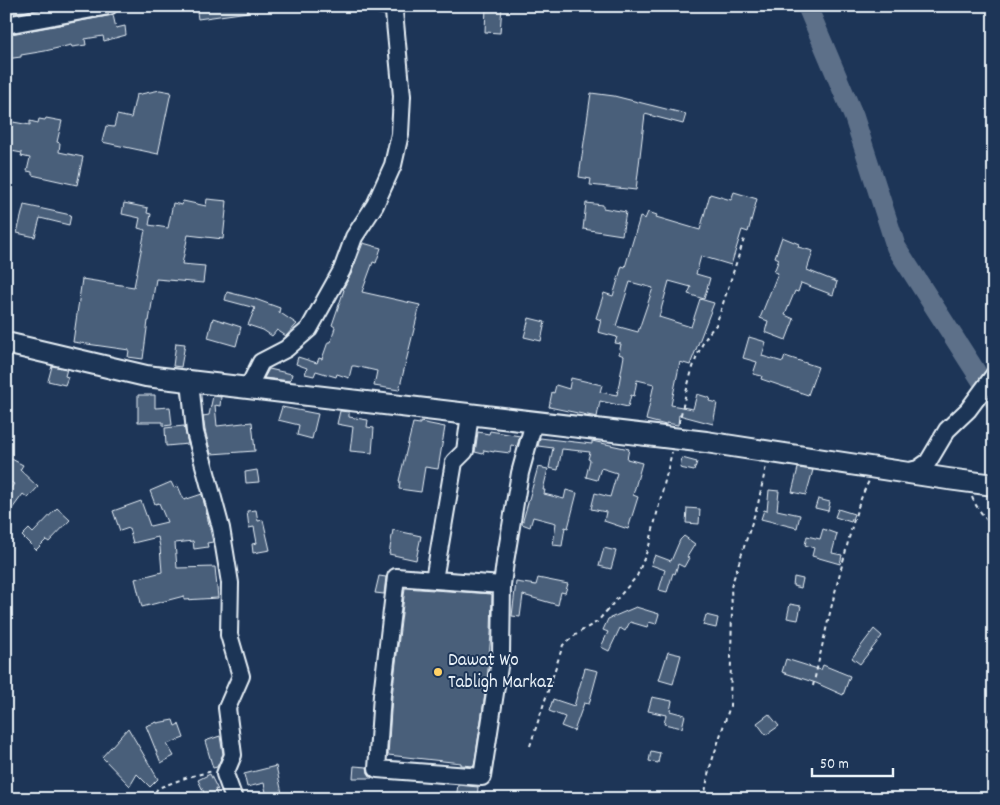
<svg xmlns="http://www.w3.org/2000/svg" width="1000" height="805" font-family="Dekko,sans-serif">
<rect width="100%" height="100%" fill="#1d3557"/>
<filter id="ink" filterUnits="userSpaceOnUse"><feTurbulence type="fractalNoise" baseFrequency=".02" numOctaves="2"/><feDisplacementMap in="SourceGraphic" scale="10" xChannelSelector="R" yChannelSelector="G"/><feConvolveMatrix kernelMatrix="1 2 1 2 8 2 1 2 1" color-interpolation-filters="sRGB"/></filter>
<g filter="url(#ink)">
<g fill="none" stroke-linecap="round" stroke-linejoin="round">
<path stroke="#5d7089" stroke-width="20" d="M807,6L854,117L896,247L994,400"/>
</g>
<path fill="#495e7a" stroke="#e8f1f8" fill-rule="evenodd" d="M6,6H53L6,15Z
M196,6H248V12L198,19Z
M360,6H386L384,15L360,10Z
M486,6H502L500,33L485,32Z
M113,15L116,28L125,26L126,35L104,41L103,36L85,39L86,45L72,47L71,45L45,51L21,55V57L6,59V35Z
M160,90L171,92L158,154L102,142L106,126L114,127L117,115L131,118L136,95Z
M591,93L614,96L686,114L683,124L645,114L636,190L590,185L591,179L579,177Z
M46,118L62,121L57,142L60,143L59,152L83,157L77,185L32,175V172L27,171L30,158L21,156L22,153L6,150L9,139L6,138V126L12,127L13,122L30,125V121L38,123L39,119L45,120Z
M734,192L757,199L748,232L742,230L731,265L701,256L696,274L710,278L704,299L688,294L691,287L669,281L659,317L691,327L700,299L714,303L690,365L680,362L671,405L693,409L697,394L710,398L709,401L717,403L713,424L679,415L678,425L666,423V425L646,420L654,384L637,380L634,396L631,395L628,407L600,401L597,417L549,407L552,392L554,393L556,385L569,389L571,378L602,385L600,392L617,395L624,356L619,354L621,344L615,343L617,337L598,332L601,320L596,318L604,293L613,296L622,266L625,267L640,217L645,219L648,212L657,215L656,217L700,230L710,194L731,200ZM630,282L653,288L638,332L616,326Z
M207,199L227,201L223,239L188,235L182,264L205,266L203,283L156,279L149,321H148L143,359L128,357L129,350L73,342L82,279L134,287L145,230L138,228L140,218L122,214L124,203L148,208L147,213L151,214L149,225L168,228L173,203L182,205L183,201L206,206Z
M586,203L603,205V208L626,212L622,235L583,229Z
M24,205L71,215L69,225L40,218L35,237L17,233Z
M782,237L799,244L798,247L813,251L807,270L837,282L833,295L801,283L798,292L795,291L785,315L794,319L786,340L765,332L768,321L760,318L778,273L774,272L779,259L775,257Z
M363,243L381,248L376,263L373,262L362,292L420,305L399,390L374,386L377,371L355,366H352L349,378L337,374L336,377L316,371L314,376L305,374L307,368L296,364L298,357L317,363L319,358L322,359L328,342H331L335,327L332,325L344,290L343,289L351,274Z
M227,292L255,299L280,308L279,312L297,324L286,336L277,330L272,336L263,330L248,325L255,308L225,300Z
M213,318L241,327L236,346L208,338Z
M529,318L545,322L541,341L524,337Z
M749,337L766,342L762,356L783,362L785,356L818,367L808,395L761,379L762,376L753,374L757,362L743,358Z
M176,343L185,344L181,367L173,366Z
M52,366L67,369L65,376L68,377L65,385L48,381Z
M269,369L292,374L290,381L264,378Z
M138,395H155V408L170,407L172,425L163,426V422H138Z
M213,396L221,397L220,406L215,405L217,426L252,422L255,451L211,454L205,430L203,416L209,415Z
M282,407L318,414L312,439L297,435L299,425L278,420Z
M340,411L349,412V417L368,420L367,427L374,428L372,453L350,451L353,427L337,424Z
M420,422L445,427L438,469L425,467L421,492L399,489L400,481H399L413,423L420,424Z
M184,426L188,444L166,446L165,428Z
M490,431L520,436L517,446L511,445L510,453L494,451V452L484,450L483,454L475,452L478,432L489,434Z
M540,438L592,444V441L629,449L627,459L642,463L633,495L638,497L628,529L604,521L606,512L591,509L595,493L610,497L617,473L601,468L597,480L586,477L590,460L588,459L590,452L562,449L558,470L549,468L553,448L538,446Z
M6,456L23,465L20,470L38,487L28,498L23,494L12,509L6,505V495L14,484L6,479Z
M682,458L697,462L694,471L680,468Z
M538,467L548,469L543,490H545L544,494L564,499L566,490L577,493L568,528L565,527L562,546L553,545L556,523L533,517L530,527L522,524Z
M798,468L813,470L806,495L792,492Z
M257,470L259,482L246,483L245,472Z
M171,482L174,488L178,486L184,500L202,494L213,542L207,543L208,547L194,549L193,541L175,543L177,568L215,567L218,598L184,600V596L142,607L135,579L162,572L160,547L158,537L133,543L129,528L120,531L113,511L141,501L150,526L167,522L159,503L155,504L150,491Z
M769,490L779,491L777,510L800,515L797,528L761,519L764,510L767,511Z
M818,499L830,502L828,511L815,508Z
M57,508L70,520L49,542L46,540L36,550L22,536L29,529L33,533Z
M687,508L700,509L699,524L686,523Z
M838,509L854,514L851,522L835,517Z
M256,510L258,521L263,520L270,550L253,553L252,544L257,543L254,527L249,528L247,511Z
M823,529L837,534L832,553L842,555L840,564L812,556L814,548L805,545L807,536L820,539Z
M393,530L421,536L416,560L389,554Z
M684,536L695,544L687,557L689,558L684,567L678,564L675,574L673,573L667,592L659,590L665,570L651,565L655,555L671,561L680,540Z
M604,548L616,551L611,569L599,566Z
M379,576L386,577L384,594L375,593Z
M794,577L803,579L801,588L793,586Z
M538,578L568,584L565,593L561,592L558,605L523,595L520,617L512,616L516,582L536,585Z
M405,588L492,594L491,634L487,681L474,766L461,765V763L388,755L392,696Z
M790,604L801,606L798,620L787,618Z
M636,607L659,614L656,624L649,622L647,627L630,622L625,631L620,628L609,651L601,647L608,632L603,630L608,619Z
M706,615L718,618L716,628L703,625Z
M874,629L882,636L860,664L852,658Z
M668,652L681,655L673,684L659,680Z
M786,659L821,670L823,665L850,676L843,695L816,683L782,672Z
M585,668L598,671L589,704L584,703L574,731L561,726L565,717L549,711L553,699L574,706Z
M652,697L672,701L670,711L685,715L682,728L664,724L666,715L648,711Z
M769,714L779,726L766,735L757,723Z
M173,720L175,726L179,724L184,738L167,744L174,756L161,763L146,726L157,722V723Z
M128,728L158,779L150,787L137,774L130,786L102,757Z
M220,736L223,754L217,767L213,768L205,741Z
M651,751L660,753L658,763L649,761Z
M276,766L282,793L267,797L264,783L247,787L244,774Z
M354,766L367,767L368,773L372,778H353Z
M210,774L218,790L215,789L218,799H207L198,780Z
M458,785L478,787L477,799H456Z"/>
<g fill="none" stroke-linecap="round" stroke-linejoin="round">
<defs>
<path id="minor" d="M6,25L109,6
M190,381L195,432L221,528L230,583L229,635L241,676L227,708L233,755L225,774L234,799
M248,388L261,362L286,349L309,329L342,270L354,237L375,205L393,165L400,134L402,96L394,12L398,6
M905,472L918,469L928,462L947,430L968,410L994,375
M434,580L454,462L465,451L470,414
M502,585L396,577L382,695L377,769L482,777L501,654L502,585L505,562L520,473L534,422"/>
<path id="major" d="M6,343L146,376L706,442L948,479L994,485"/>
</defs>
<use href="#minor" stroke="#e8f1f8" stroke-width="20"/>
<use href="#major" stroke="#e8f1f8" stroke-width="24"/>
<path stroke="#e8f1f8" stroke-width="2" stroke-dasharray="4 4" stroke-linecap="butt" d="M679,423C686,394 694,346 716,325L745,236
M972,497C977,511 989,519 994,533
M813,686C823,642 833,598 845,554C851,530 857,504 869,481
M994,702L989,720L988,732L994,735
M530,746L563,645L578,633L597,622L637,576L649,546L672,452
M151,799L158,788L188,777L213,771
M704,799L709,770L730,706L732,610L731,587L758,504L766,466"/>
<use href="#minor" stroke="#1d3557" stroke-width="16"/>
<use href="#major" stroke="#1d3557" stroke-width="20"/>
</g>
</g>
<circle fill="#ffd166" stroke="#1d3557" stroke-width="2" cx="438" cy="672" r="5"/>
<g text-anchor="middle" dominant-baseline="central" stroke-width="4" stroke-linejoin="round" paint-order="stroke">
<g font-size="19" fill="#e8f1f8" stroke="#1d3557" text-anchor="start">
<text x="448" y="661">Dawat Wo<tspan x="448" dy="22">Tabligh Markaz</tspan></text>
</g>
</g>
<rect width="1000" height="805" fill="none" stroke="#1d3557" stroke-width="25"/>
<rect x="12" y="12" width="975" height="780" fill="none" stroke="#e8f1f8" stroke-width="2" filter="url(#ink)"/>
<path d="M812 768v8h81v-8" fill="none" stroke="#e8f1f8" stroke-width="2.5"/>
<text x="820" y="768" font-size="15" fill="#e8f1f8" stroke="#1d3557" stroke-width="4" paint-order="stroke">50 m</text>
</svg>
